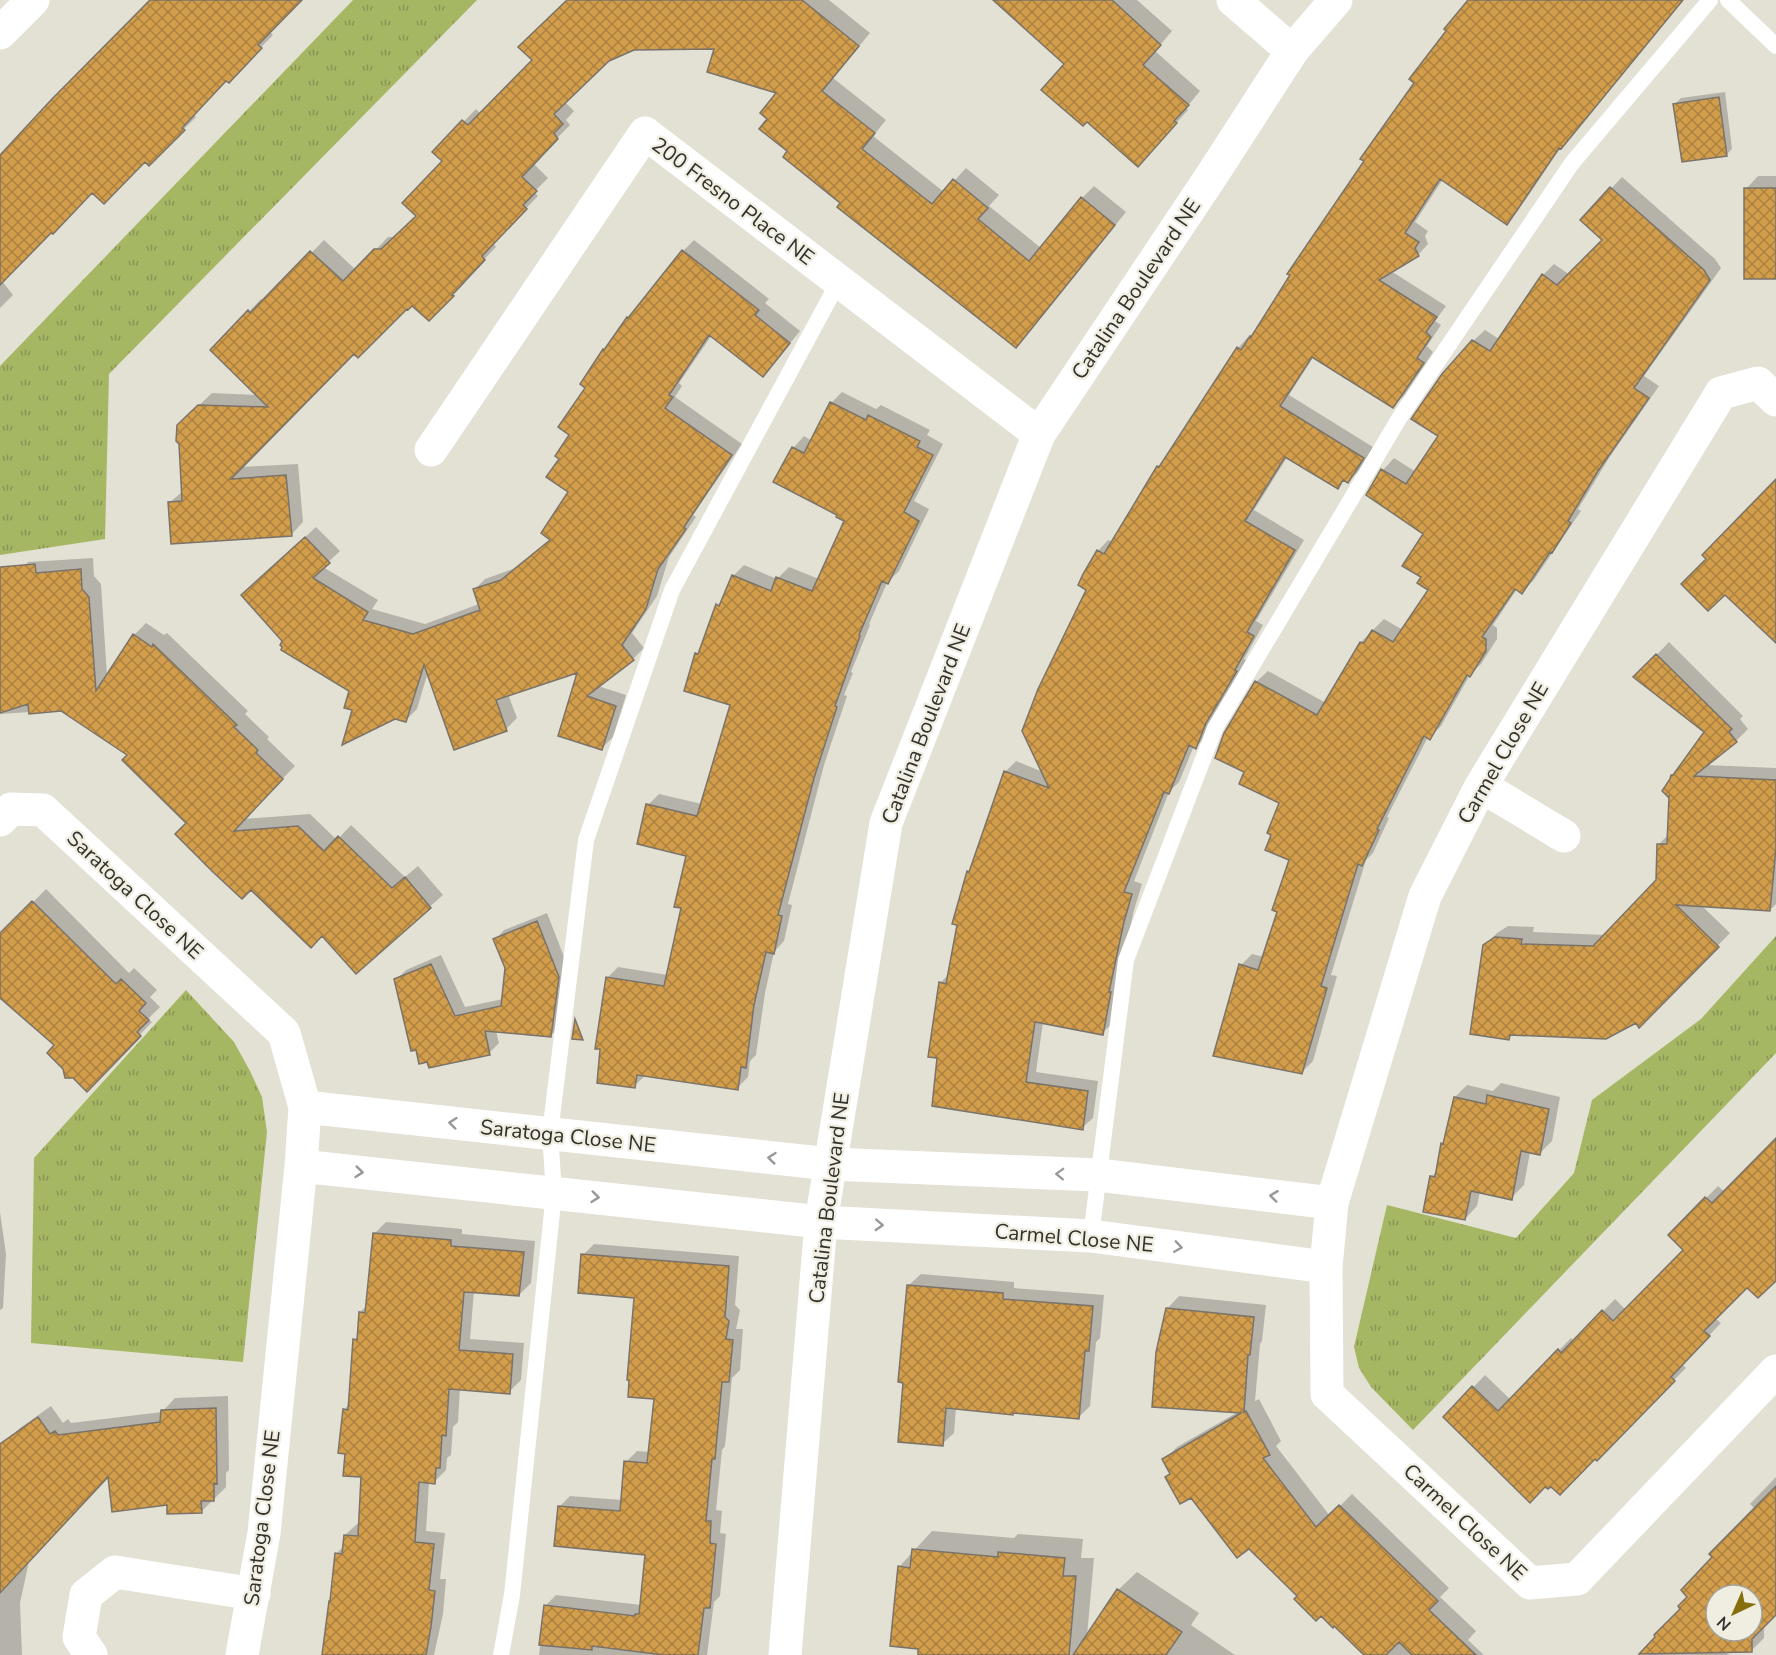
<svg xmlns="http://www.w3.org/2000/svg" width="1776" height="1655" font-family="'Nunito Sans',sans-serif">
<defs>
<pattern id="park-tufts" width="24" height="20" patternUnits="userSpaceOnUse" patternTransform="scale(1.5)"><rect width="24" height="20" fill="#a6b764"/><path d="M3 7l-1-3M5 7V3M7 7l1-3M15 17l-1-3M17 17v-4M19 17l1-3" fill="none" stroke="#889553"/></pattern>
<pattern id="building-cross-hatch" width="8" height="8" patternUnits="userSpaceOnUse" patternTransform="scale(1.5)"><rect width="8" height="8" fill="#d39e4c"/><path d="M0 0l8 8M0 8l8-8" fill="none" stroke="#ac8140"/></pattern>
</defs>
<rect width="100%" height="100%" fill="#e3e0d4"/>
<path fill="url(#park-tufts)" d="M353,0H477L109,374L105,539L0,555V366Z
M1776,936V1053L1413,1430L1371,1387L1359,1368L1354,1347L1387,1205L1516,1238L1574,1173L1592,1100L1701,1019Z
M186,990L234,1042L250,1071L262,1097L267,1132L243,1362L31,1343L34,1158Z"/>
<path fill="#0003" fill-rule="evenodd" d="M152,0H300L270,32L273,35L228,81L226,79L193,114L196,117L149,164L146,160L93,191L2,281L13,295L0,308V157Z
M568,0H829L870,33L833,78L886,120L873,136L944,192L966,168L999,195L989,206L1041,248L1082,198L1094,186L1126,212L1028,334L1015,346L843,203L789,151L769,118L779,92L716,47L634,48L608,60L565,102L574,111L566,120L570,125L533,163L548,178L534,192L538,196L493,243L496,247L463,281L465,283L429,319L412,304L354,352L240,467L298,464L303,522L291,535L169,503L183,491L191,413L212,393L258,395L212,350L261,299L263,302L324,240L356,270L388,237H395L418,216L444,161L434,152L476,109L481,114L534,60Z
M994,0H1137L1172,31L1155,51L1200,91L1186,108L1188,110L1150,152L1066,64Z
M1470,0H1683L1562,146L1517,212L1506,223L1443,179L1415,222L1428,231L1425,236L1428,244L1418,255L1391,271L1446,306L1435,321L1441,325L1427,346L1433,352L1404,396L1393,406L1314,356L1289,395L1373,447L1359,471L1348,481L1345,479L1337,487L1288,456L1254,510L1304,540L1256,621L1263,625L1244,659L1246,660L1206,736L1196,747L1194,746L1179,782L1169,792L1134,881L1142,884L1134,910L1126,947L1113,1023L1102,1033L1043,1022L1036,1072L1098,1081L1093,1118L1082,1128L938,1057L940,983L949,974L968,872L972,868L1005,772L1016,761L1043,772L1098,551L1108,540L1112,542L1158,467L1164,461L1238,348L1248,337L1250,339Z
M1725,92L1732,149L1727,154L1675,104L1681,98Z
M1758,176H1776V278L1746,189Z
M1622,177L1715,259L1721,268L1644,376L1659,386L1609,458L1578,509L1581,511L1533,581L1521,592L1517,589L1493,625L1497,628V639L1481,664L1471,673L1441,726L1429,738L1428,737L1387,817L1389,818L1373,853L1366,860L1331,975L1337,976L1313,1061L1302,1072L1241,965L1252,954L1264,957L1279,911L1291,859L1281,803L1246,771L1256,682L1268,671L1326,703L1361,642L1384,619L1403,630L1430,589L1423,577L1425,533L1368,495L1383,470L1394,458L1416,472L1441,436L1473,341L1485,330L1499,339L1543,275L1554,264L1570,275L1604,240L1582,220Z
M694,240L769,299L765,303L800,331L773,364L762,375L712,335L679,383L682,386L675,397L742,444L693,515L696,517L669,557L657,596L632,633L644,648L633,659L598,686L626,695L613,737L602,748L579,670L508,694L517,718L506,729L428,672L417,709L406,720L354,709L350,691L284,641L254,585L316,527L340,551L323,567L378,600L372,609L425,624L479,604L474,590L485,579L513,569L551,539L570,492L561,458L683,251Z
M842,392L876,409L881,405L930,430L927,435L943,444L914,501L929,509L899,571L887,583L869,624L870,625L851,672L853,673L844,695L847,696L824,765L788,904L792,905L784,941L774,952L765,993L756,1055L750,1061L748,1077L737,1088L646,1075L634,1086L607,978L618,967L668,975L683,907L688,854L648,805L659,794L702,804L732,704L697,654L702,648L718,605L723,600L733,576L744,565L777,579L789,567L819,579L846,520L839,515L775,482L794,447L804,436L812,441L831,403Z
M93,558L94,576L101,584L107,676L134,635L146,623L164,635L167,633L248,711L245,714L269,737L267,739L295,766L243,819L310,814L337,840L351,825L405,877L418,866L443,895L356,972L323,934L189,823L130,755L61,710L0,714V613L16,575L28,562Z
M1669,642L1743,716L1740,719L1748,729L1736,741L1706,765L1776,768V904L1770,910L1701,905L1730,933L1640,1026L1637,1021L1513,1034L1508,1039L1484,946L1497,933L1508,926L1534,927L1533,932L1606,935L1657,881L1659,844L1669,834L1680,768L1706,732L1635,677Z
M46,889L129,973L134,968L157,990L150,997L160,1007L148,1019L152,1022L87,1090L56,1045L0,996V936Z
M547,913L568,967L561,1026L551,1035L496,1031L499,1043L489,1053L396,980L406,970L441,955L465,1007L503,999L506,968L495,940L504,930Z
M1501,1083L1560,1097L1552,1141L1539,1154L1530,1152L1524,1185L1511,1198L1480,1191L1477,1206L1465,1219L1432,1176L1438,1170L1455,1097L1467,1085L1493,1091Z
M1776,1140V1279L1747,1286L1715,1318L1721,1323L1682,1364L1686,1368L1596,1459L1595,1457L1551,1485L1445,1417L1485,1375L1511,1400L1571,1338L1574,1341L1615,1299L1626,1310L1685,1249L1670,1235L1718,1186L1725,1192Z
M0,1212L6,1254L3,1308L0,1310Z
M386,1222L462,1229V1234L535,1241L531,1283L519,1295L474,1291L470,1339L524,1343L521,1380L509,1392L460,1388L458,1422L453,1427L451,1455L447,1458L446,1470L434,1482H429L426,1531L445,1533L440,1579H446L443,1614L434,1655H323L336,1554L344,1546L345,1535L357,1524H360L363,1476L347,1452L344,1410L349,1404L354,1340L359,1336L360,1312L368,1305L374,1234Z
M594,1244L739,1256L735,1305L740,1310L736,1329H743L740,1370L732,1378L725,1446L722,1450L716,1510L722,1511L720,1533L726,1534L720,1596L714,1602L707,1655H539L545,1606L556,1595L641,1605L646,1554L559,1507L570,1496L622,1500L626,1462L637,1451L650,1452L656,1398L636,1297L583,1255Z
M921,1274L1014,1282V1288L1104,1295L1100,1338L1096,1342L1090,1406L1078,1418L956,1408L954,1433L942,1444L909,1285Z
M1179,1296L1266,1305L1262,1341L1260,1344L1255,1401L1259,1399L1281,1441L1276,1446L1330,1516L1352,1494L1449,1588L1440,1597L1476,1631L1468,1640L1484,1655H1366L1334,1624L1299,1596L1249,1547L1192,1496L1167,1477L1171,1473L1164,1460L1177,1447L1238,1412L1167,1309Z
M228,1396L229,1470L226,1473V1487L201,1512L168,1504L109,1475L29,1561L20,1603L22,1655H0V1448L20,1428L51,1406L63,1423L68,1419L71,1423L162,1412L175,1398Z
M1776,1477V1613L1764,1625V1638L1751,1651H1725L1729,1655H1648L1645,1652L1682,1609L1689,1597L1755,1509L1750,1504ZM1716,1595H1752V1631H1716Z
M932,1531L1014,1538L1018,1534L1083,1539L1081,1558H1094L1087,1636L1118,1590L1137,1572L1199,1613L1191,1625L1235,1655H919L920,1647L899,1567Z"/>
<path fill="url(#building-cross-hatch)" stroke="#7a736a" stroke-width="1.5" fill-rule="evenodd" d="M150,0H302L258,45L262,48L229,83L226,81L182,128L185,130L149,166L145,162L104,204L92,193L53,234L51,233L0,285V155L51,100Z
M567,0H802L859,46L822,91L875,133L862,149L932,204L953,179L988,208L978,219L1029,261L1081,197L1115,225L1016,348L837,207L840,203L783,157L787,151L759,129L767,119L760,113L776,93L707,72L714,49L634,50L609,61L554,114L563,124L554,133L558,139L522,177L537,191L523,205L527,209L482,256L485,260L452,295L454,296L429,321L412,306L408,310L407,309L358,358L354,354L231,479L286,475L292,536L171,544L168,502L182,501L179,444L176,441L177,425L198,405L268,407L210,350L248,310L250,313L310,251L343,281L374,249H381L416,216L402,203L442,161L432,152L462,120L468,125L532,60L518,47Z
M993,0H1112L1161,45L1143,65L1189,105L1174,121L1177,123L1138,167L1087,122L1083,126L1041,90L1064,64Z
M1468,0H1683L1561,149L1559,148L1507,225L1440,179L1405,233L1419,242L1415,248L1419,256L1379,280L1437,317L1426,332L1431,337L1417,358L1424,363L1393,408L1312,357L1280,406L1364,458L1348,483L1343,480L1338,489L1285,457L1245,521L1295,550L1247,632L1254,636L1235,670L1237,671L1206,723L1196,749L1189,745L1169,794L1164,792L1124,892L1132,894L1124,922L1116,959L1109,992H1111L1103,1035L1035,1022L1026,1082L1088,1091L1083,1130L932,1106L937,1058L928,1057L939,982L946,984L957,925L952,924L967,871L969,872L1004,771L1049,788L1022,731L1038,689L1086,590L1078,585L1083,574L1097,550L1104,554L1157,466L1159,467L1237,347L1241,350L1250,336L1251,337L1290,275L1287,274L1364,161L1360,159L1414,83L1409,79L1446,31L1444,29Z
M1719,97L1727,156L1682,162L1673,104Z
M1610,187L1704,270L1710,280L1634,388L1649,398L1598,471L1568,521L1571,523L1552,553L1550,552L1522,594L1515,589L1482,637L1486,639V651L1470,677L1467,675L1430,740L1424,736L1377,829L1379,830L1362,866L1358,864L1321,986L1327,988L1302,1074L1213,1056L1239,964L1258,970L1277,912L1272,910L1289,860L1265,850L1271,835L1267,833L1279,803L1239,784L1244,772L1215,758L1224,733L1255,681L1317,715L1360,642L1364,643L1372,630L1393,642L1428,590L1417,583L1421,577L1402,566L1423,534L1366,495L1381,469L1406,484L1438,436L1411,419L1442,374L1472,340L1490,351L1542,274L1557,285L1602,240L1580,220Z
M1744,188H1776V279H1744Z
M682,250L759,310L755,315L790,343L763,377L709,335L669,395L673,397L665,408L732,455L684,527L686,529L658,569L646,609L622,645L634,660L587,696L616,706L602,750L558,736L577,673L496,700L507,731L454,750L424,665L406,722L395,719L342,745L352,710L344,708L349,691L281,650L282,647L280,645L282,641L241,595L305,537L330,563L313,578L368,612L363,620L413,634L480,610L473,589L501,580L550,540L541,533L568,492L546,477L559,459L555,456L569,435L558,427L585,388L580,384L603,349L604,350L627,317L628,318Z
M830,402L866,420L868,415L920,441L917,447L933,455L904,512L919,521L888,584L882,581L859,635L860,636L835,706L837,707L814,778L778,915L782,916L774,954L766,952L754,1005L746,1068L741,1067L738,1090L637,1075L635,1088L597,1083L600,1049H595L606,977L664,986L681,908L674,907L686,856L637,844L646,804L697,816L730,705L684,691L695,653L698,654L716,604L719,606L732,575L771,591L776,577L812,591L844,521L836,517L837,515L773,482L792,447L804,453Z
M1776,479V643L1725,595L1708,611L1681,584L1706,559L1702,555Z
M35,564L36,573L81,569L82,589L89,597L96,691L133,634L152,647L153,644L237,725L234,727L258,750L256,753L283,779L234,831L298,826L324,851L338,836L392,888L405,877L431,908L356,974L322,936L311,948L251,890L242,899L214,873L175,834L186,823L122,760L127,755L61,711L29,714L28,704L0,713V567Z
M1656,654L1732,729L1729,732L1737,742L1694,776L1776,780V848L1770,911L1676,905L1719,947L1639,1028L1636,1023L1606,1039L1510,1035L1509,1040L1470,1034L1483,945L1495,937L1522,939L1521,944L1593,946L1656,880L1657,844H1667L1669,796L1668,797L1662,791L1670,779L1671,775H1673L1704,732L1633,677Z
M32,901L116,984L121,979L146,1003L139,1011L149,1020L137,1032L141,1036L87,1092L73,1078H65L63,1069L47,1053L54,1045L0,998V933Z
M537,921L559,977L551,1037L485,1031L490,1055L429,1068L427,1062L419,1064L416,1050L411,1051L394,979L431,964L455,1016L501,1006L505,968L493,939Z
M575,1019L583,1040L572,1039Z
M1487,1095L1549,1109L1540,1155L1521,1151L1512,1200L1471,1191L1465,1220L1423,1212L1430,1176L1435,1177L1441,1143L1443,1144L1454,1097L1486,1104Z
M1776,1138V1281L1758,1298L1747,1288L1704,1331L1710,1336L1671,1377L1675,1381L1597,1461L1595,1459L1560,1495L1551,1487L1548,1489L1545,1487L1530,1503L1443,1417L1472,1386L1498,1411L1558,1349L1561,1353L1602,1310L1613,1321L1683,1250L1668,1235L1705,1197L1712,1203Z
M373,1233L451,1240V1246L524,1252L519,1296L464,1292L459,1350L513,1354L510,1394L449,1389L446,1436L442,1435L440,1468H436L435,1484L419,1482L415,1542L434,1544L429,1590L435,1591L431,1627L426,1655H322L329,1601H330L335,1553L342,1554L344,1535L358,1536L361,1477L343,1476L345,1454L338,1453L343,1409L348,1410L353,1339L357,1340L359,1312L365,1313Z
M581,1254L729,1266L725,1317L729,1321L726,1339L733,1340L729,1382H722L715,1459H712L706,1521H711L710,1543L716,1544L710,1608H704L698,1655H664L592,1646V1650L539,1645L544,1605L635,1616V1614H639L645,1555L554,1546L558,1506L620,1511L624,1461L647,1463L654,1399L628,1397L629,1380H627L634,1298L578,1293Z
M907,1285L1003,1293V1299L1093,1306L1089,1351H1085L1079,1419L1013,1413V1415L946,1408L943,1446L898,1442L903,1383L898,1382Z
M1166,1308L1254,1317L1250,1355H1248L1244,1412L1246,1411L1270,1455L1263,1458L1316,1527L1339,1505L1438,1601L1429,1610L1476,1655H1412L1399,1642L1386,1655H1364L1334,1626L1333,1628L1321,1616L1316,1621L1294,1599L1297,1596L1249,1549L1237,1558L1191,1498L1180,1504L1165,1477L1170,1474L1162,1459L1241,1413L1152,1407L1156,1352Z
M216,1408L217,1484L214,1483V1501H201L202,1513L167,1514V1505L112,1512L108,1477L0,1593V1444L38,1417L50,1434L55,1431L58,1435L160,1422L161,1410Z
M1776,1486V1615L1752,1639V1652L1639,1654L1655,1637L1654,1635L1680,1609L1678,1606L1687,1597L1681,1590L1712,1557L1709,1554ZM1716,1595H1752V1631H1716Z
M912,1549L998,1557V1552L1065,1558L1063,1576H1076L1069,1655H918V1649L890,1646L898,1566L910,1568Z
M1117,1589L1182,1632L1166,1655H1073Z"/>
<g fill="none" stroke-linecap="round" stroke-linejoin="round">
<path stroke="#fff" stroke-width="16" d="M1728,0L1776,46
M1091,1236L1126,960L1215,728L1400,417L1572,163L1710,0
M501,1655L512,1595L554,1193L550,1133L586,840L672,590L839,281"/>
<path stroke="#fff" stroke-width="33" d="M1233,0L1292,51
M0,33L33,0
M1776,400L1758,383L1721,393L1481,786L1425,896L1332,1203L1326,1267L1327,1394L1530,1583L1577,1579L1776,1371
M431,450L645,133L1039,434
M1481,786L1564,836
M0,820L11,809L43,810L284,1033L305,1107L301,1166L264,1533L242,1655
M305,1107L830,1164L1098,1175L1332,1203
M301,1166L821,1222L1091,1236L1326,1267
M91,1655L79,1637L86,1595L115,1572L254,1594"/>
<path stroke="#fff" stroke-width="33" d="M785,1655L821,1222L886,823L1039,434L1214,172L1292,51L1336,0"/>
</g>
<defs><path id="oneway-chevron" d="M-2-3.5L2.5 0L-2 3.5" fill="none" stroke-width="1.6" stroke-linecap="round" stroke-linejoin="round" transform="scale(1.5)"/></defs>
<g stroke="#989896">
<use href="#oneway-chevron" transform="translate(453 1123) rotate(-174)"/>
<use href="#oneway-chevron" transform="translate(772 1158) rotate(-174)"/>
<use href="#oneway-chevron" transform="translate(359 1172) rotate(6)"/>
<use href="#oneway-chevron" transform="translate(1060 1174) rotate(-178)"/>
<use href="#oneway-chevron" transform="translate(1274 1196) rotate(-173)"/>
<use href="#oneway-chevron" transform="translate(595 1197) rotate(6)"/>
<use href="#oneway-chevron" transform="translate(879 1225) rotate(3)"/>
<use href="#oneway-chevron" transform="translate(1178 1247) rotate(8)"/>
</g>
<g text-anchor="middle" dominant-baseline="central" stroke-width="4.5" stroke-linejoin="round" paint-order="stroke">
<g font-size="21" fill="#32312d" stroke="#f0ede1">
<text transform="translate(733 201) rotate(37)">200 Fresno Place NE</text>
<text transform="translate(1136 289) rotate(-56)">Catalina Boulevard NE</text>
<text transform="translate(926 724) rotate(-69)">Catalina Boulevard NE</text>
<text transform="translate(1503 753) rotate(-60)">Carmel Close NE</text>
<text transform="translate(135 895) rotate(43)">Saratoga Close NE</text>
<text transform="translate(568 1136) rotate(6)">Saratoga Close NE</text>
<text transform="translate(829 1198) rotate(-83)">Catalina Boulevard NE</text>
<text transform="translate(1074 1238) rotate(5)">Carmel Close NE</text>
<text transform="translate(262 1518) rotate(-83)">Saratoga Close NE</text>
<text transform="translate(1465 1522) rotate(43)">Carmel Close NE</text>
</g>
</g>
<g transform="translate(1734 1613) rotate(224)"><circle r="28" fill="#f0ede1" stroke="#a4a299" stroke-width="1.5"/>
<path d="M0-4.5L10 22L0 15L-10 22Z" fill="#866e0d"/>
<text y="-9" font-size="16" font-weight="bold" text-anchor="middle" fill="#32312d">N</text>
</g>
</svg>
